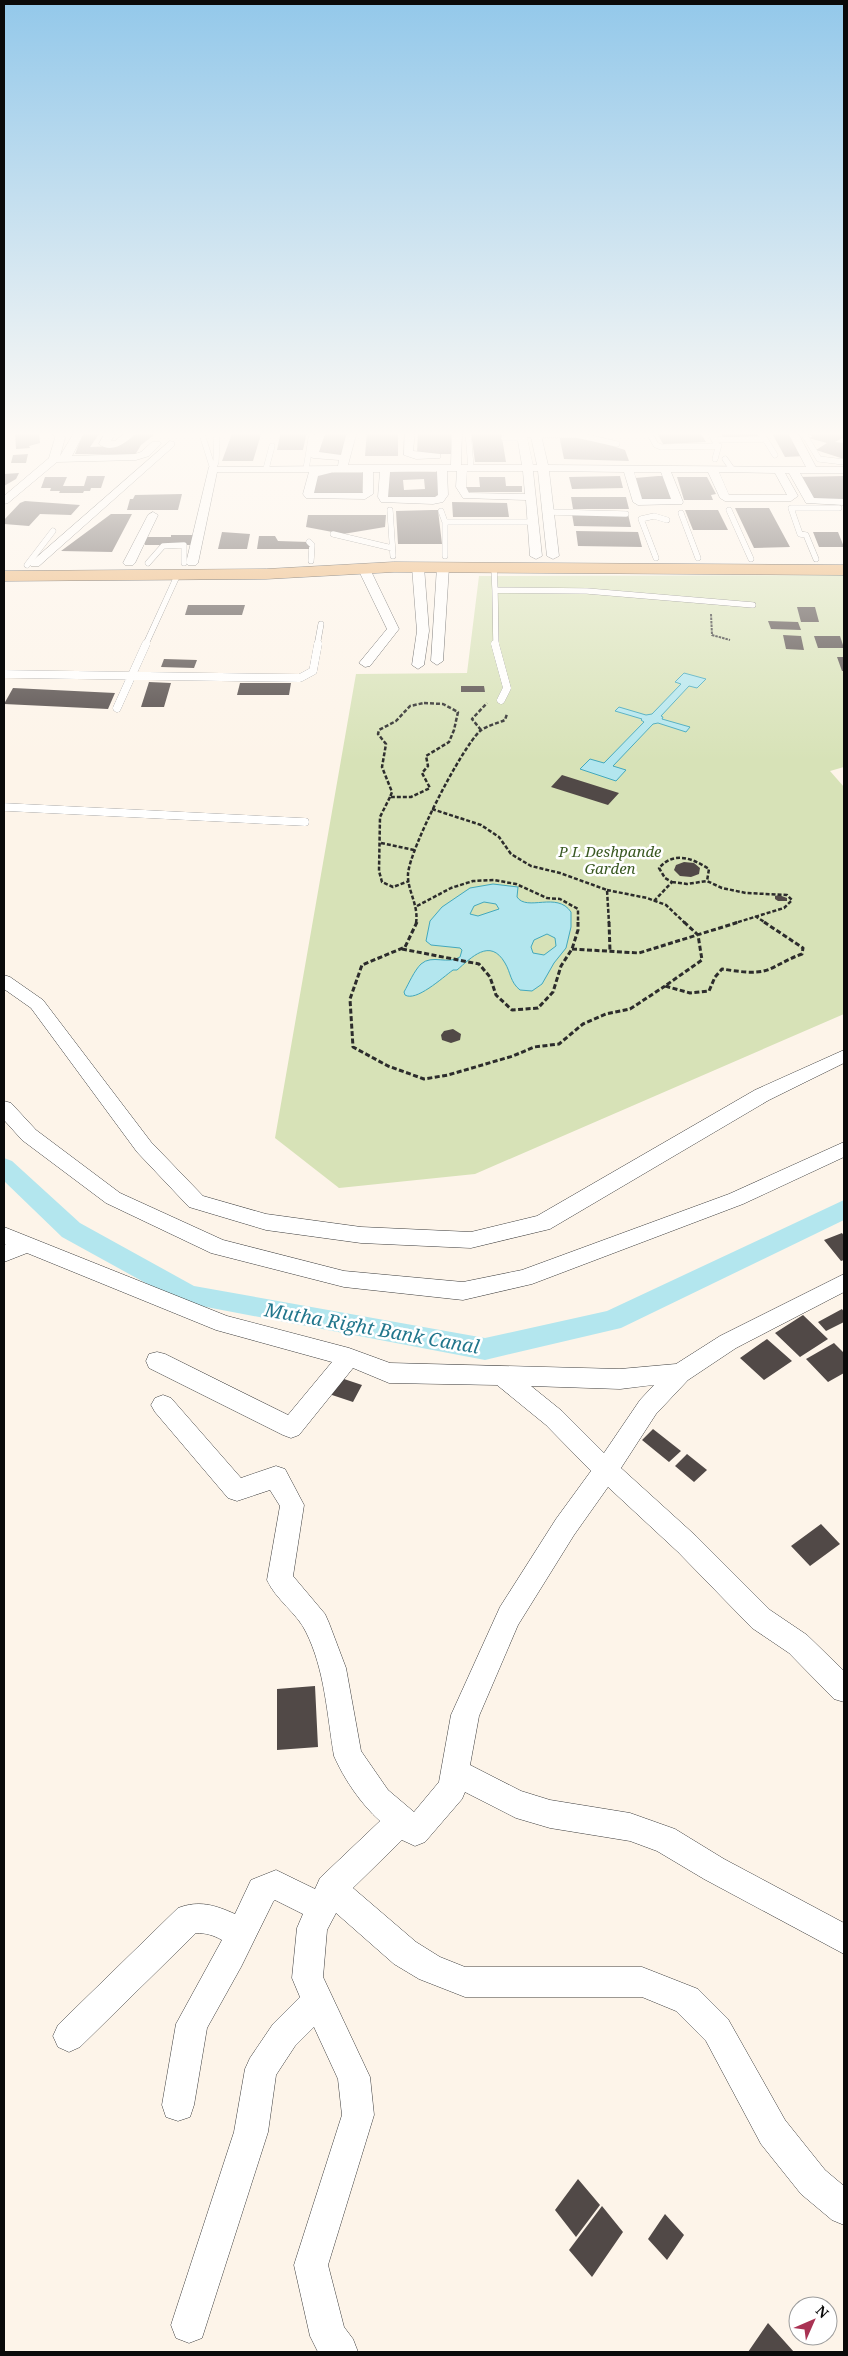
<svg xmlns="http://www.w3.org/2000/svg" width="848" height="2356" font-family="'Noto Serif',serif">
<rect width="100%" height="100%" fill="#fdf4e9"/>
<path fill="#d7e2b7" d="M844,575V767L830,771L844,787V1014L475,1174L339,1188L275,1138L356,674L467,673L479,576Z"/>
<path fill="#b3e6ee" stroke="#42a8bd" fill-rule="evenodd" d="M684,673L706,679L697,688L689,686L661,716L663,717L662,719L690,727L686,732L658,723L653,724L613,766L626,770L616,781L580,769L590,759L604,763L644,722L641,720L642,719L615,711L619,707L646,715L652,714L681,684L675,682Z
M493,884L518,887L517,897C527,912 557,891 571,912V927L566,948L554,963L542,984L532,991L520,990C510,982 511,973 505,963C490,937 471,958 457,970H453C442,978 416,1002 405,995L404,992C409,983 414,971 421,964C432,954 448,965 460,957L462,950L460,948L431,945L426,941L430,921L442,907L470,888ZM484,902L496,904L499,909L478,916L470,914L474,906ZM547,934L555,938L556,946L544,955L533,953L531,947L534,940Z"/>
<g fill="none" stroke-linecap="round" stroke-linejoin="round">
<path fill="#b3e6ee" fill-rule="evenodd" d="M4,1158L12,1161L80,1223L194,1286L485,1338L607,1311L844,1200V1220L621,1328L485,1360L180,1302L62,1237L4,1181Z"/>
</g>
<path fill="#514947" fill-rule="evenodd" d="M15,431L39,433L40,443L29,446L30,448L16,449Z
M84,431H101L90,447L119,446L140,431H159L141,445L135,455L75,454Z
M233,431H262L253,461H222Z
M281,431H307L303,450H277Z
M322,431H348L345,455H318Z
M367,431H398V456H365Z
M656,431H699L706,442L663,444Z
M719,431H755L760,438L724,439Z
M812,431H844V437L835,442L844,443V459L816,450L827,443L809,438L813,436L806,434Z
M418,432H451V454H417Z
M471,432H501L506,462H475Z
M772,433H791L805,456L785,457Z
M559,435L582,436L625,450L629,461L564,459Z
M28,454L26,463H11L13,455Z
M390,472H437L438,497H388ZM424,479L425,489L404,490L403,480Z
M19,473L16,479L4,486V474Z
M316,473H363L362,496H313Z
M87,476H105L101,488H91L90,491H84L83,493H59L60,491H50L51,488H41L45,477H67L63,486H84Z
M620,476L623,488L572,489L569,477Z
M658,476H665L674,502H643L635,478Z
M844,476V500H811L798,477Z
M479,477H505L506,486H522V492H464V487H480Z
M677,477H707L716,494L711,495L713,500H684Z
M182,494L178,510H127L130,499H133L135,495Z
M571,497H626L629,509H573Z
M25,501L80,505L71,515L40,514L29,526L4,524V520L20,503Z
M452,502L507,503L509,517H453Z
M735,508H769L790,547L754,548Z
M432,510H438L442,544H398L396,511Z
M685,510H718L728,530H693Z
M111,514H132L112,552L61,551Z
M572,514H628L631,527L574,526Z
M308,515H386L385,527L343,534L306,527Z
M576,531L638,532L642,547L578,546Z
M222,532L250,534L247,549H218Z
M813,532H838L844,547H819Z
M171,535H194L193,545H145V537H171Z
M259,536H275L278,541L309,542L311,549H257Z
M188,605H245L242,615H185Z
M797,607H815L819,622H801Z
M768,621L798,622L801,630L771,629Z
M783,635L801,636L804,650L786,649Z
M814,636H840L844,648H818Z
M837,657H844V671H842Z
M164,659L197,660L194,668L161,667Z
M149,682L171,683L164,707H141Z
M240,683H291L289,695H237Z
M461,686H484L485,692H461Z
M13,688L115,693L108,709L4,704Z
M562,775L619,793L608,805L551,787Z
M684,862L694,863L700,868L699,874L691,877L680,876L674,870L676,865Z
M779,895L787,898V901H778L775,899V896Z
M453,1029L461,1034L460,1040L451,1043L442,1040L441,1035L444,1031Z
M842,1233L844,1236V1260L841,1261L824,1240Z
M842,1309L844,1312V1322L826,1331L818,1322Z
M803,1315L828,1339L800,1357L775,1333Z
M767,1339L792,1361L764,1380L740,1358Z
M834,1343L844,1353V1373L828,1382L806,1359Z
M338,1377L362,1385L353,1402L329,1394Z
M653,1429L681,1451L669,1462L642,1440Z
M687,1454L707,1470L694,1482L675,1466Z
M821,1524L840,1544L810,1566L791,1546Z
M315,1686L318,1747L277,1750V1689Z
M578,2179L600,2205L576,2237L555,2210Z
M602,2206L623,2232L592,2277L569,2250Z
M665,2214L684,2235L667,2260L648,2239Z
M768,2323L794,2352H748Z"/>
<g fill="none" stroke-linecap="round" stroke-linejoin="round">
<defs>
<path id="service-far1" d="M201,431L213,469
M468,431L471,468
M648,431L656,445L661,447L719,446
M710,431L718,448L715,459
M802,431L819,459L844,462
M536,435H577L617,444
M504,438H522
M765,439L775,455
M715,440L765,439L760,431
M725,459L732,469
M213,469L216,462L217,431
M266,469L272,446
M306,469L312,433
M390,510L393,556
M729,510L751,559
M441,511L445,522V556
M548,512L626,514
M681,513L698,558
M445,522H533
M333,534L392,548
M309,542L312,545L311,561
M656,558L641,519L654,516L667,520
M816,559L806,535L800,534L791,508H839
M148,563L163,546L184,545V563
M27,565L53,531
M494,567L495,590L587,591L753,605
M495,590L496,646
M145,646L178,574
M317,646L321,624"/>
<path id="service" d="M495,644L507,688L501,700
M4,674L300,678L313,671L318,644
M117,708L146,644
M4,807L305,822"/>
<path id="minor" d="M51,431H61L65,438L60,456L75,431H85L72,456L135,454L141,452L152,442H160L161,444L149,456L136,460L57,462L8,503L4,504V496L49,458L55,438Z
M106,431H116L111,441H115L127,431H138C129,441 112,455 99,444Z
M316,431H326L319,452L341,455L347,431H357L348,465H451L452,431H462L461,465H522L517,435C523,429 535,429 541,435L548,465L806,467L787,431H797L816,467H844V473H800L814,498L844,499V505L806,503L789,473H785L798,496L791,501H725L720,498L708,472H671L683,502L682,504L638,505L633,502L624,472L549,471L559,556L553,559L547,556L538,471H533L542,556L536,559L530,556L526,500L463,498L456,487L457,471H447L448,495L443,502L433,504L381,502L378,497L380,472H373V494L365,499L306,498L303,494L309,472H217L198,563L196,565H188L186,563L209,467L338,466L339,460L313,458L308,455ZM527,437H531L537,465H533ZM437,471L438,495L435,497H388L390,472ZM467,471H523L525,494L469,493L466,487ZM334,472H363V493H314L318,476ZM634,472H661L671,499H642ZM719,472L775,473L787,495H729Z
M405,431H415L413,451L440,454V458L416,459L404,455Z
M170,441L174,442V446L39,566H31L29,564L31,562Z
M153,512L158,515L135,563L133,565H125L123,563L148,515Z
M418,564L424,567L429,631L424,665L418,669L412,665L417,631L412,567Z
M443,564L449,567L443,661L437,665L431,661L437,567Z
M364,565L370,569L399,629L370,666L365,667L359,663L387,629L358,569Z
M4,975L10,977L43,1000L151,1142L203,1196L266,1214L361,1227L471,1232L537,1216L755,1090L844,1050V1063L769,1100L550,1229L471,1248L361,1243L266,1230L189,1207L137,1152L31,1008L4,989Z
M4,1101L11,1103L36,1130L120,1193L223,1240L344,1271L463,1282L522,1270L729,1194L844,1142V1157L743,1204L532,1284L463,1300L344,1287L211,1253L106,1203L22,1140L4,1120Z
M4,1227L227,1316L349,1348L390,1363L620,1369L676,1364L720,1336L844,1274V1292L736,1348L688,1380L656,1414L621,1468L696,1536L770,1610L807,1635L844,1671V1702L834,1699L789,1653L752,1628L678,1552L608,1487L574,1535L518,1625L479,1716L470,1765L521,1791L550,1800L630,1813L675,1829L724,1859L844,1923V1954L704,1879L657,1851L630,1841L550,1828L516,1818L465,1792L462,1799L425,1842L415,1846L402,1840L353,1888L416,1942L440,1957L465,1967H642L698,1989L728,2019L785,2120L825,2170L844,2186V2225L832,2220L801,2194L761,2144L706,2041L676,2011L642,1997H465L419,1979L394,1964L336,1913L327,1930L323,1977L370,2077L374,2115L328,2265L344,2327L353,2339L358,2352H318L310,2336L294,2265L342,2115L338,2079L314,2027L295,2046L276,2075L268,2132L202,2338L189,2343L176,2338L171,2325L234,2132L245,2069L250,2058L273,2024L300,1997L292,1978L297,1928L303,1914L275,1900L273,1902L241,1967L207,2028L194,2105L190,2117L178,2121L166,2117L162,2105L176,2024L222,1940C213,1935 206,1933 196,1933L80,2047L69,2052L58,2047L53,2036L58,2025L178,1908C199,1900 215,1905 235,1914L251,1880L276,1870L315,1889L320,1878L380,1821C361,1804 344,1779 334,1756C327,1715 325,1670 306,1632C297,1613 276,1600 267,1580L280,1506L270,1490L237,1501L228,1498L155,1412L151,1405L155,1398L163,1395L171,1398L241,1478L276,1466L285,1469L304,1505L293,1576L325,1614L329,1623L346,1668L361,1751L388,1790L414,1812L439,1782L451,1715L500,1607L556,1519L591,1471L546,1425L497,1385L389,1383L353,1368L299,1435L291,1438L283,1435L149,1368L146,1361L149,1354L157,1352L165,1354L288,1415L332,1362L216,1330L27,1253L4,1262V1245L6,1244H4ZM654,1385L640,1400L604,1453L562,1411L531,1386L620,1389Z"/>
<path id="primary" d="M394,562L844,565V575L394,572L266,579L4,581V571L266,569Z"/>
</defs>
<use href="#service-far1" stroke="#3d3d3d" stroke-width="6"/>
<use href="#service" stroke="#3d3d3d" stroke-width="8"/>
<use href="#minor" stroke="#3d3d3d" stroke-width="1"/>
<use href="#primary" stroke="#1b1b1b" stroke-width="1"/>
<path stroke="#2c2c2c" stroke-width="2" stroke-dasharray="2.5 1" stroke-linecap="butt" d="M711,614L712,635L730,640"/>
<path stroke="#2c2c2c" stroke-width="2.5" stroke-dasharray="4 2" stroke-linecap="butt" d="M424,703L443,704L458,712L454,730L449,742L426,756L428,766L422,773L430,788L411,797H390L392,792L382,767L386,744L378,734L379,730L396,721L410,706Z
M481,730L472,719L487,703
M390,797L380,817L379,871L382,882L393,887L409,881
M432,809L481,825L499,837L511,854L531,866L560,873L607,890L609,923
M381,843L414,850
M672,882L687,884L707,881L722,888L746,893L787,895L792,900L784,908L735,923
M607,890L647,898L666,905L685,923
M654,901L672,882L665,878L659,868C674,851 692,858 709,869L707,881
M417,906L451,888L473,881L494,880L516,884L547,898L560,899L578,909V923
M755,916L766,923
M416,923C419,905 407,890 408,874C410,848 461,749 480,731C486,726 498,723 505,720L507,714"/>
<path stroke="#2c2c2c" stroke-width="3" stroke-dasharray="5 2.5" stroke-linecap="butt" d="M417,922L405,947L362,965L350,999L353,1047L388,1066L424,1079L448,1075L513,1056L534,1047L559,1044L583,1024L606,1014L630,1009L665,986
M609,922L610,951
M684,922L698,935L702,960L665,986L690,993L709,991L715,977L722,969C736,971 756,975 770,969C781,964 790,958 802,954L803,948L764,922
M402,949L479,964L490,977L496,995L512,1010L538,1008L553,992L561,966L572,949L578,930V922
M572,949L639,953L739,922"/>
<use href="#service-far1" stroke="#fff" stroke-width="5.5"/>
<use href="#service" stroke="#fff" stroke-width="8"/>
<use href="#minor" fill="#fff" fill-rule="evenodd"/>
<use href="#primary" fill="#e9ae6c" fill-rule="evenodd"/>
</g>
<linearGradient id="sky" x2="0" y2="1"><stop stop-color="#93c8ea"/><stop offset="0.57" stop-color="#fefaf5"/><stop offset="1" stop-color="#fefaf5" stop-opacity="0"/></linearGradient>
<rect width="848" height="761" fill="url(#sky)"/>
<g text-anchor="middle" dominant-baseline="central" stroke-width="5" stroke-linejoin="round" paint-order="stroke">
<g font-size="15" font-style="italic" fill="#3a5922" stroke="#fff">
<text x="610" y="851">P L Deshpande<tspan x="610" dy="17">Garden</tspan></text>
</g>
<g font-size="19" font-style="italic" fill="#22768c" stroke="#fff">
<text transform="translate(372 1328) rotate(10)">Mutha Right Bank Canal</text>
</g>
</g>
<rect width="848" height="2356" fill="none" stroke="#0a0a0a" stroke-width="10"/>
<g transform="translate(813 2321) rotate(45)"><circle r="24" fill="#ffffff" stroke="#9d9d9d"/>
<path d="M0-4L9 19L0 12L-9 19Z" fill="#a93253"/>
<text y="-8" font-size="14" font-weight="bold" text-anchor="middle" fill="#0a0a0a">N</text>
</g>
</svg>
